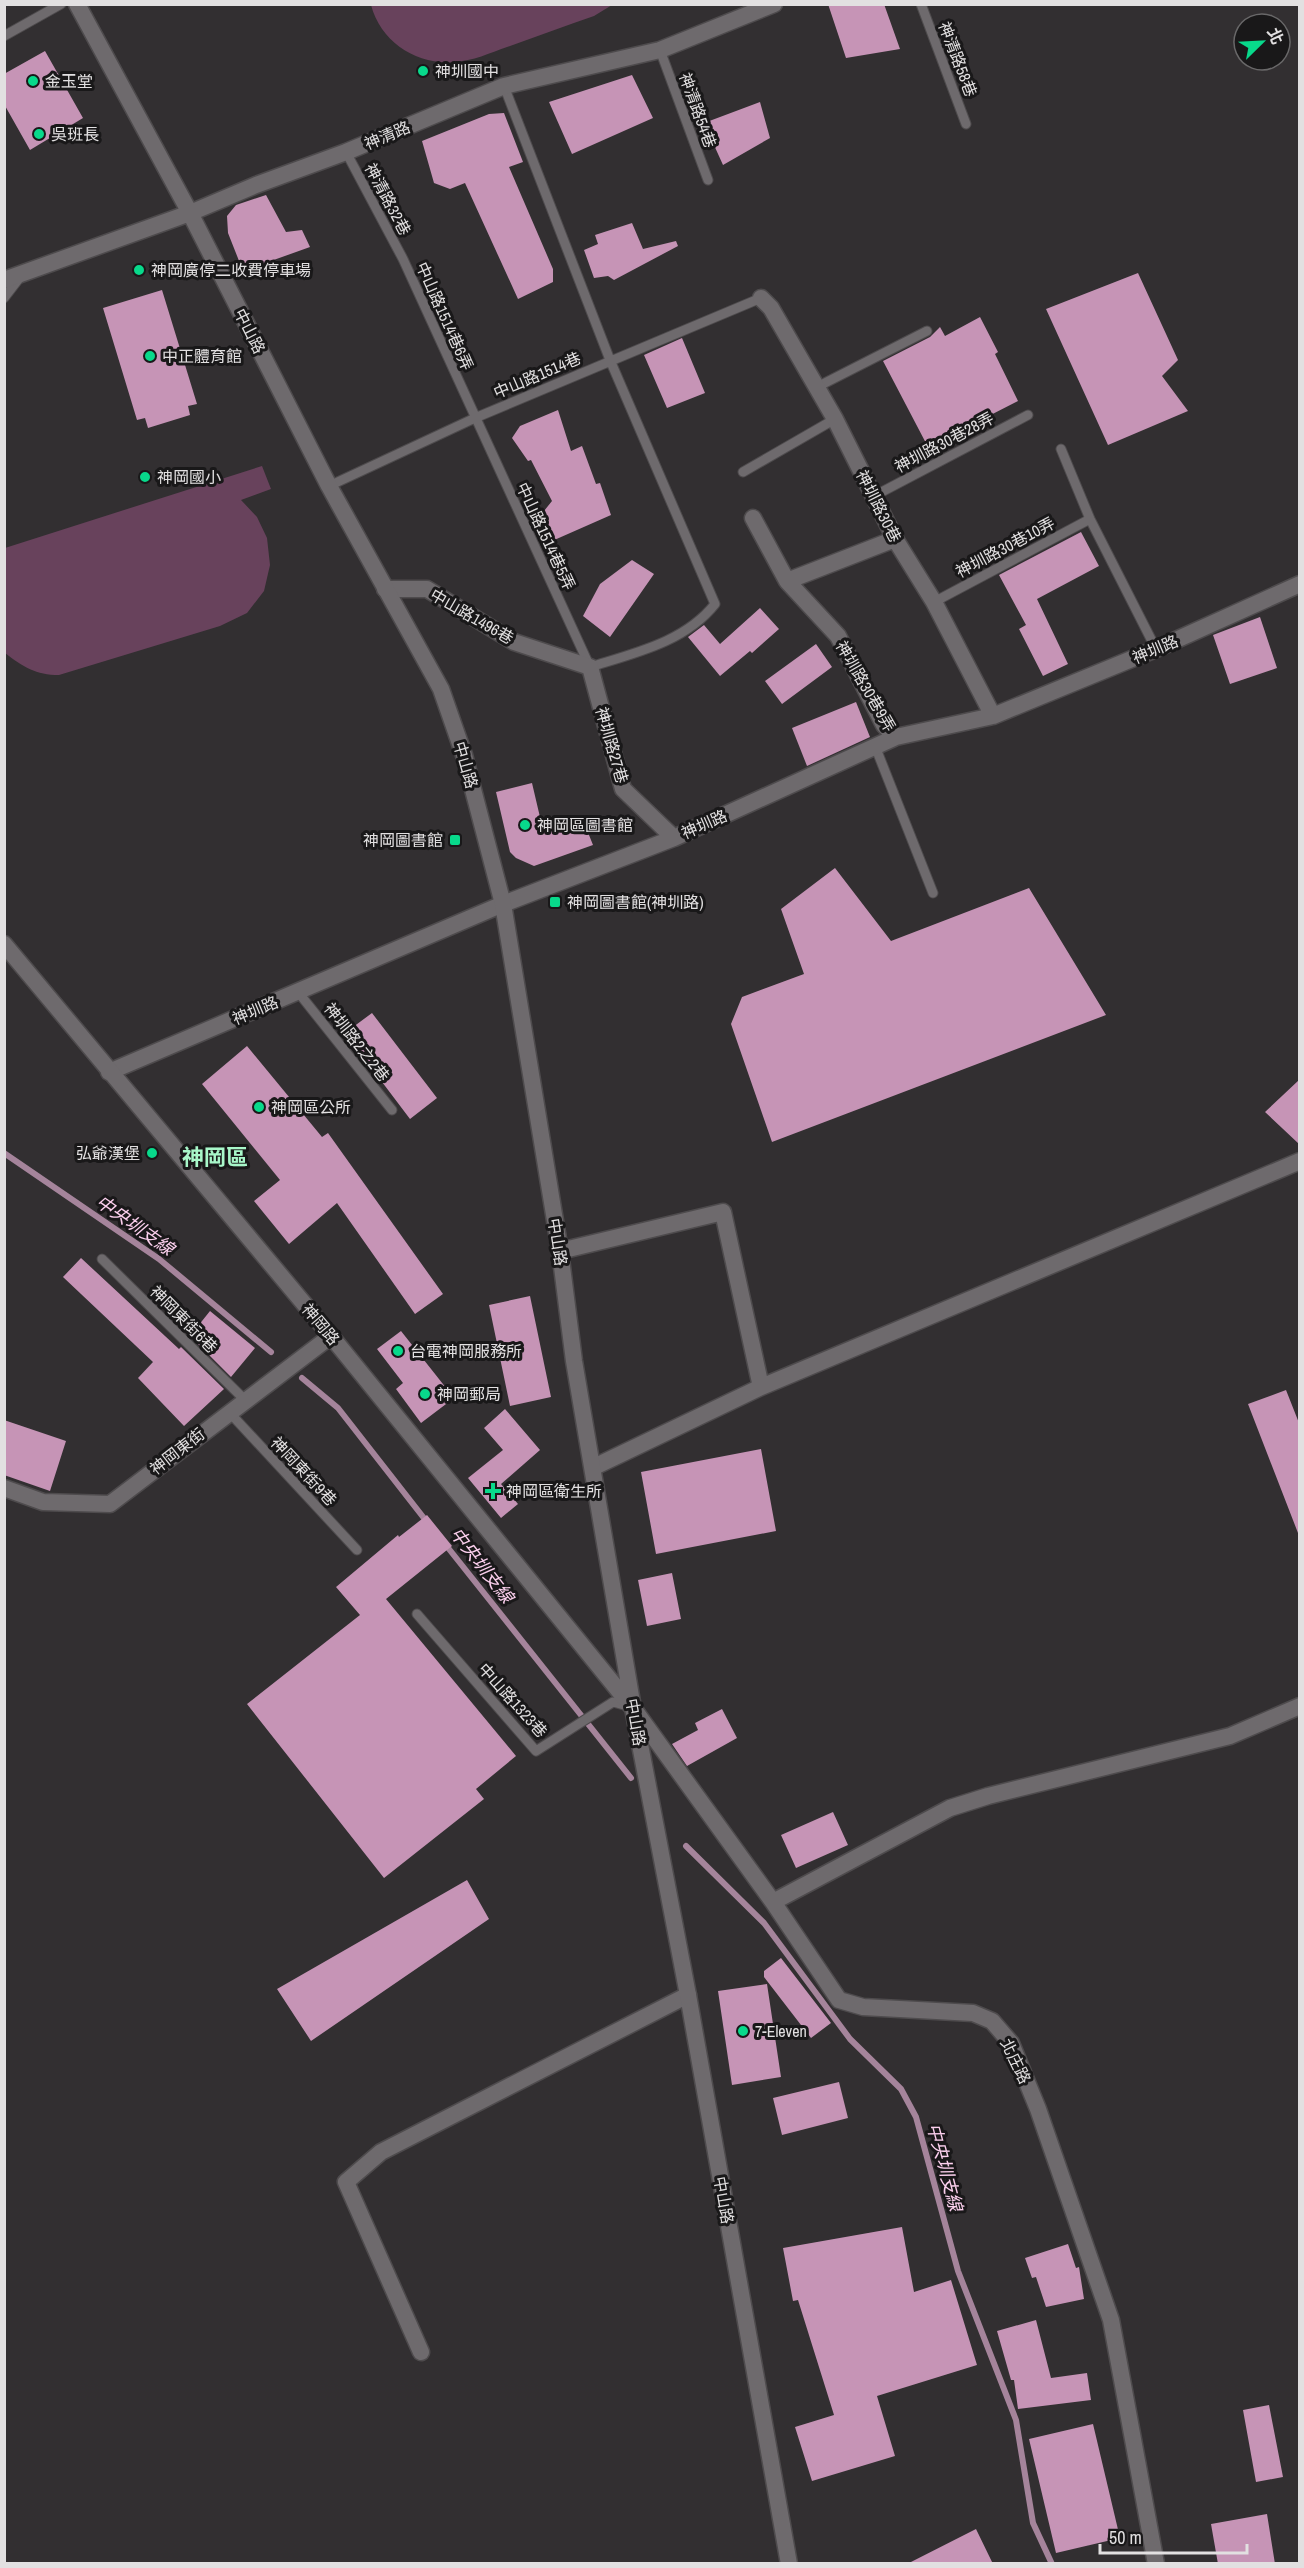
<svg xmlns="http://www.w3.org/2000/svg" width="1304" height="2568" font-family="'Archivo Narrow','Noto Sans TC',sans-serif">
<rect width="100%" height="100%" fill="#322f31"/>
<path fill="#68425c" d="M371,5V4L612,5L594,16C565,26 536,37 507,47C490,53 473,61 454,62C416,65 381,42 371,5Z
M262,466L271,489L241,500L257,517L267,538L270,565L264,591L247,613L220,626L59,675C36,675 23,667 5,653V548Z"/>
<g fill="none" stroke-linecap="round" stroke-linejoin="round">
<path stroke="#a5849b" stroke-width="6" d="M4,1153L159,1259L271,1352
M302,1378L338,1408L427,1522
M445,1544L631,1778
M686,1846L764,1923L850,2039L901,2089L916,2117L958,2271L1016,2420L1033,2523L1052,2564"/>
</g>
<path fill="#c694b6" d="M828,4H884L900,49L846,58Z
M45,51L83,118L30,150L4,104V74Z
M632,75L653,118L572,154L549,102Z
M760,102L770,138L723,165L704,123Z
M504,113L523,162L509,167L553,269V282L518,299L465,183L450,189L434,183L422,141L489,114Z
M266,195L286,232L302,230L310,247L243,271L228,233L227,216L236,205Z
M632,223L643,249L676,241L678,246L614,280L608,276L594,278L584,250L598,244L595,235Z
M1138,273L1178,360L1162,376L1188,411L1108,445L1046,309Z
M162,290L197,404L188,406L190,415L148,428L145,418L137,420L103,308Z
M980,317L998,352L995,354L1018,401L928,447L883,361L930,337L940,327L945,336Z
M682,338L705,393L667,408L644,355Z
M558,410L571,451L582,446L596,484L600,483L611,515L552,541L540,516L552,501L531,460L528,461L512,438L520,426Z
M1081,532L1099,566L1037,599L1068,664L1043,676L1019,629L1026,625L999,575Z
M632,560L654,574L610,637L583,616L600,584Z
M760,608L779,629L752,653L750,651L720,676L688,637L704,625L720,644Z
M1260,617L1277,668L1230,684L1213,635Z
M816,644L832,667L782,704L765,681Z
M856,702L870,737L807,766L792,728Z
M532,783L543,830L581,815L593,845L534,866L516,858L510,852L496,792Z
M835,868L891,941L1029,888L1106,1015L772,1142L731,1024L742,997L804,974L781,909Z
M372,1013L437,1098L410,1119L345,1033Z
M247,1046L322,1137L328,1133L443,1294L415,1314L337,1203L289,1244L254,1201L280,1180L202,1084Z
M1299,1080V1144L1265,1112Z
M81,1258L179,1349L181,1347L224,1389L184,1426L138,1378L153,1362L63,1277Z
M530,1296L551,1397L510,1406L489,1305Z
M210,1311L255,1348L231,1377L190,1336Z
M401,1331L454,1398L421,1423L396,1389L403,1383L377,1349Z
M1286,1390L1299,1423L1298,1533L1248,1404Z
M505,1409L540,1450L501,1484L518,1504L501,1518L468,1478L503,1450L484,1428Z
M4,1420L66,1441L50,1491L4,1475Z
M761,1449L776,1531L656,1554L641,1472Z
M427,1515L452,1546L386,1599L516,1756L476,1789L484,1799L384,1878L247,1704L360,1615L336,1587L398,1535L399,1537Z
M672,1573L681,1619L647,1626L638,1580Z
M722,1709L737,1738L687,1766L672,1744L698,1730L695,1723Z
M833,1812L848,1845L796,1868L781,1835Z
M467,1880L489,1919L311,2041L277,1989Z
M781,1958L831,2023L811,2038L764,1977V1971Z
M767,1984L781,2077L732,2085L718,1991Z
M839,2082L848,2118L782,2135L773,2098Z
M902,2227L914,2292L951,2280L977,2365L877,2396L895,2456L812,2481L795,2427L834,2415L798,2300L793,2301L783,2248Z
M1068,2244L1076,2268L1079,2267L1084,2299L1046,2307L1036,2277L1032,2278L1025,2258Z
M1036,2320L1051,2378L1087,2373L1091,2400L1018,2409L1014,2380H1011L997,2331Z
M1269,2405L1283,2477L1256,2482L1243,2410Z
M1093,2424L1120,2538L1056,2553L1029,2439Z
M1267,2514L1275,2564H1218L1211,2524Z
M976,2529L993,2564H907Z"/>
<g fill="none" stroke-linecap="round" stroke-linejoin="round">
<defs>
<path id="service" d="M921,4L966,124
M4,36L61,4
M660,50L708,180
M346,152L403,259L590,667C635,653 685,642 715,604L610,360L504,86
M4,298L21,276
M817,387L927,331
M1061,449L1090,519L1156,649
M743,472L835,419
M329,486L475,418L761,298
M874,496L1028,415
M934,602L1090,519
M875,746L933,893
M298,992L392,1110
M102,1259L245,1400
M229,1412L357,1550
M417,1614L536,1751L613,1702L631,1707"/>
<path id="minor" d="M761,298L771,308L835,419L895,539L934,602L993,716
M753,518L787,581L895,539
M787,581L838,636L884,725L896,737
M385,589H427L514,642L590,667L623,789L674,838
M109,1072L503,904L674,838L896,737L993,716L1156,649L1300,584
M560,1251L723,1212L761,1387
M594,1467L761,1387L1300,1161
M4,1488L43,1502L110,1504L331,1336
M633,1708L773,1902L839,2000L863,2007L973,2013L992,2021L1011,2043L1038,2109L1111,2320L1156,2564
M773,1902L950,1808L988,1796L1230,1736L1300,1706
M421,2352L346,2182L381,2152L688,1995"/>
<path id="tertiary" d="M77,4L190,213L329,486L441,689L464,755L503,904L560,1251L574,1361L633,1708L688,1995L789,2564
M4,280L190,213L256,185L346,152L504,86L660,50L774,4
M4,944L331,1336L632,1707"/>
</defs>
<use href="#service" stroke="#4e4b4d" stroke-width="11"/>
<use href="#minor" stroke="#4e4b4d" stroke-width="19"/>
<use href="#tertiary" stroke="#4e4b4d" stroke-width="19"/>
<use href="#service" stroke="#6e6a6d" stroke-width="9"/>
<use href="#minor" stroke="#6e6a6d" stroke-width="16"/>
<use href="#tertiary" stroke="#6e6a6d" stroke-width="16"/>
</g>
<g fill="#08d98b" stroke="#191819" stroke-width="2">
<circle cx="423" cy="71" r="6"/>
<circle cx="33" cy="81" r="6"/>
<circle cx="39" cy="134" r="6"/>
<circle cx="139" cy="270" r="6"/>
<circle cx="150" cy="356" r="6"/>
<circle cx="145" cy="477" r="6"/>
<circle cx="525" cy="825" r="6"/>
<rect x="449" y="834" width="12" height="12" rx="3"/>
<rect x="549" y="896" width="12" height="12" rx="3"/>
<circle cx="259" cy="1107" r="6"/>
<circle cx="152" cy="1153" r="6"/>
<circle cx="398" cy="1351" r="6"/>
<circle cx="425" cy="1394" r="6"/>
<path d="M490 1482h6v6h6v6h-6v6h-6v-6h-6v-6h6z"/>
<circle cx="743" cy="2031" r="6"/>
</g>
<g text-anchor="middle" dominant-baseline="central" stroke-width="6" stroke-linejoin="round" paint-order="stroke">
<g font-size="16" fill="#e2e0e1" stroke="#191819">
<text transform="translate(958 59) rotate(69)">神清路58巷</text>
<text transform="translate(698 110) rotate(70)">神清路54巷</text>
<text transform="translate(387 135) rotate(-23)">神清路</text>
<text transform="translate(388 199) rotate(62)">神清路32巷</text>
<text transform="translate(445 316) rotate(66)">中山路1514巷6弄</text>
<text transform="translate(250 331) rotate(63)">中山路</text>
<text transform="translate(537 375) rotate(-23)">中山路1514巷</text>
<text transform="translate(944 442) rotate(-28)">神圳路30巷28弄</text>
<text transform="translate(879 506) rotate(63)">神圳路30巷</text>
<text transform="translate(546 536) rotate(65)">中山路1514巷5弄</text>
<text transform="translate(1005 547) rotate(-28)">神圳路30巷10弄</text>
<text transform="translate(472 616) rotate(30)">中山路1496巷</text>
<text transform="translate(1155 649) rotate(-23)">神圳路</text>
<text transform="translate(866 686) rotate(60)">神圳路30巷9弄</text>
<text transform="translate(612 745) rotate(74)">神圳路27巷</text>
<text transform="translate(466 765) rotate(74)">中山路</text>
<text transform="translate(704 824) rotate(-24)">神圳路</text>
<text transform="translate(255 1010) rotate(-23)">神圳路</text>
<text transform="translate(357 1042) rotate(52)">神圳路2之2巷</text>
<text transform="translate(558 1242) rotate(81)">中山路</text>
<text transform="translate(184 1319) rotate(45)">神岡東街6巷</text>
<text transform="translate(321 1324) rotate(50)">神岡路</text>
<text transform="translate(177 1451) rotate(-38)">神岡東街</text>
<text transform="translate(304 1471) rotate(47)">神岡東街9巷</text>
<text transform="translate(513 1700) rotate(48)">中山路1323巷</text>
<text transform="translate(636 1722) rotate(80)">中山路</text>
<text transform="translate(1016 2061) rotate(64)">北庄路</text>
<text transform="translate(724 2200) rotate(80)">中山路</text>
</g>
<g font-size="16" fill="#e2e0e1" stroke="#191819" text-anchor="start">
<text x="435" y="71">神圳國中</text>
<text x="45" y="81">金玉堂</text>
<text x="51" y="134">吳班長</text>
<text x="151" y="270">神岡廣停二收費停車場</text>
<text x="162" y="356">中正體育館</text>
<text x="157" y="477">神岡國小</text>
<text x="537" y="825">神岡區圖書館</text>
<text x="443" y="840" text-anchor="end">神岡圖書館</text>
<text x="567" y="902">神岡圖書館(神圳路)</text>
<text x="271" y="1107">神岡區公所</text>
<text x="140" y="1153" text-anchor="end">弘爺漢堡</text>
<text x="410" y="1351">台電神岡服務所</text>
<text x="437" y="1394">神岡郵局</text>
<text x="506" y="1491">神岡區衛生所</text>
<text x="755" y="2031">7-Eleven</text>
</g>
<g font-size="18" font-style="italic" fill="#fcd0ee" stroke="#191819">
<text transform="translate(135 1225) rotate(35)">中央圳支線</text>
<text transform="translate(482 1565) rotate(52)">中央圳支線</text>
<text transform="translate(945 2167) rotate(75)">中央圳支線</text>
</g>
<g font-size="22" font-weight="bold" fill="#a8f7c9" stroke="#191819">
<text x="215" y="1157">神岡區</text>
</g>
</g>
<rect width="1304" height="2568" fill="none" stroke="#e2e0e1" stroke-width="12"/>
<g transform="translate(1262 42) rotate(66)"><circle r="28" fill="#191819" stroke="#696869" stroke-width="1.5"/>
<path d="M0-4.5L10 22L0 15L-10 22Z" fill="#08d98b"/>
<text y="-9" font-size="16" font-weight="bold" text-anchor="middle" fill="#e2e0e1">北</text>
</g>
<path d="M1100 2544v9h147v-9" fill="none" stroke="#e2e0e1" stroke-width="3"/>
<text x="1109" y="2544" font-size="18" fill="#e2e0e1" stroke="#191819" stroke-width="4.5" paint-order="stroke">50 m</text>
</svg>
